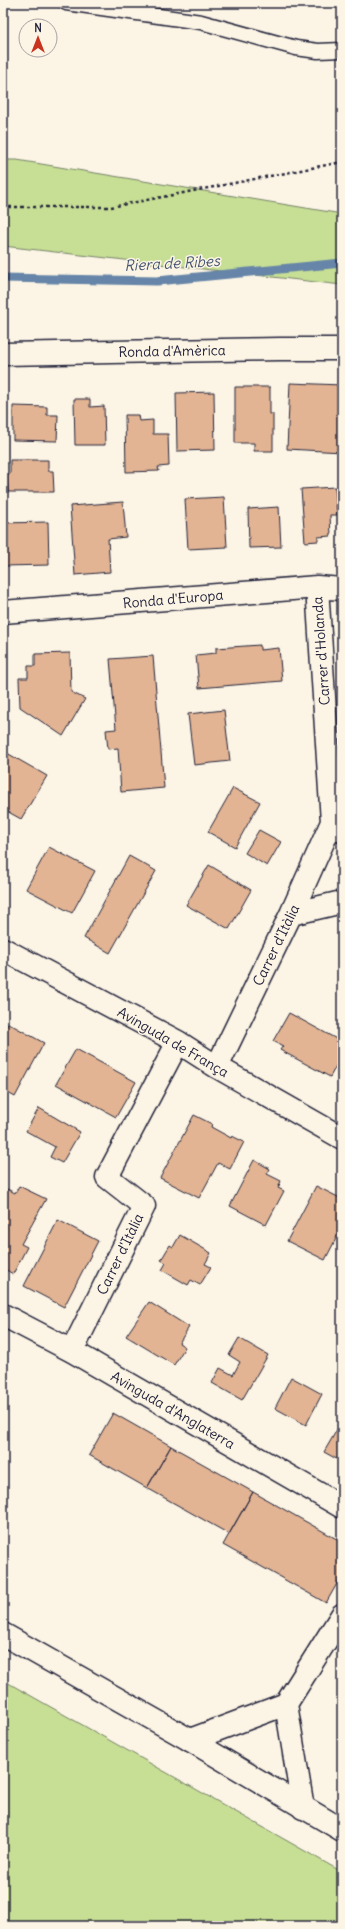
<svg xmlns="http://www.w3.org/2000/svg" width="345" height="1929" font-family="Delius,sans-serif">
<rect width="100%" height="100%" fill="#fcf5e5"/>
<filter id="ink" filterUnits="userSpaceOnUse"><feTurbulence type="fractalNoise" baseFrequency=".025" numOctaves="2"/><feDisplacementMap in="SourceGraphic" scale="8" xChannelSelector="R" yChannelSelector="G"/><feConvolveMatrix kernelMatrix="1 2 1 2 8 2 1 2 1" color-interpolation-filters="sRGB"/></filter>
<g filter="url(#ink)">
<path fill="#c7df94" stroke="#748068" d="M3,160H17L342,214V285L3,246Z
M3,1680L342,1872V1926H3Z"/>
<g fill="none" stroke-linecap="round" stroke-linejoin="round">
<path stroke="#6685a8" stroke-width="9" d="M3,278L157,281L342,263"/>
</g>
<path fill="#e2b493" stroke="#22223b" d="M290,383L342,385V452L287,449Z
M235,387H270V414H273V451H254V443H235Z
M214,392L215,450L177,451L176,393Z
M74,399H90V407L104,406L105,445H75Z
M13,406L47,407V415H58L57,441L13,440Z
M125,415H138L139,421L153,420V434H168L169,466L158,467L159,471L126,472Z
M10,460H48V471H53L54,492H8L7,474H10Z
M335,487L337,515H330L331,536L318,537V541L305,542L301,489Z
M224,497L227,547L188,549L185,499Z
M123,502L126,537L108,539L110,572L75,575L70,506Z
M279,507L281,547L249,548L248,509Z
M48,522L49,565L3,566V523Z
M260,645V650L279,648L282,681L199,688L196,655L216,653V648Z
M70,653L71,692L85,699L63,736L20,707L19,678H28V666H35V654Z
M153,656L164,788L121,792L118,748L108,749L106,730L116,729L110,659Z
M224,710L230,761L194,765L188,714Z
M7,753L47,776L21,819L3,809V761Z
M233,788L260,802L235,847L208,832Z
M259,830L281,842L267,866L245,853Z
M49,847L95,871L72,913L26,889Z
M129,856L156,871L110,953L84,938Z
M209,865L251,890L229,929L186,905Z
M289,1013L342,1042V1055L330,1077L280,1050L283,1046L273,1041Z
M8,1023L44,1043L15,1097L3,1090V1032Z
M76,1049L136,1082L116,1117L56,1084Z
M39,1108L80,1132L62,1163L50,1157L55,1147L26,1131Z
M194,1115L212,1124L211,1127L231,1138L232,1136L244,1142L230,1169L218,1163L199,1198L160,1178Z
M254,1160L270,1169L267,1174L281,1181L278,1188L284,1191L266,1225L230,1206Z
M19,1186L46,1199L21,1244L27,1247L13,1274L3,1268V1187L15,1193Z
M316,1186L342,1199V1227L325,1260L287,1241Z
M58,1220L98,1241L64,1307L24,1286Z
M180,1235L211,1253L205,1264L211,1267L200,1285L191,1280L188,1285L162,1270L166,1263L161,1260L170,1245L173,1247Z
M149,1302L189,1327L179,1343L185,1347L174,1365L126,1336Z
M239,1338L268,1355L242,1400L212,1383L220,1368L233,1375L240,1362L229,1355Z
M291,1377L322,1394L306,1425L275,1408Z
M113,1413L171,1446L147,1488L89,1455Z
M342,1421V1462L324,1452Z
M171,1446L253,1492L229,1534L147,1488Z
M253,1492L342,1542V1575L326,1603L223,1545Z"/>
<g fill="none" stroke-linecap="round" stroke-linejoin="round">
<defs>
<path id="service" d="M66,3L201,22L296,48L318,51L342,50"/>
<path id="minor" d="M3,354L280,349H342
M317,587L332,822L342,831
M3,612L317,587L342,589
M291,914L342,902
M3,949L178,1042L217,1067L342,1138
M217,1067L291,914L332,822
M3,1315L72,1351L342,1507
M72,1351L144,1206L107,1177L178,1042
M286,1704L303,1808
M190,1740L286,1704L342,1615"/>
<path id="tertiary" d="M3,1634L190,1740L342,1830"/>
</defs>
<use href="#service" stroke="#22223b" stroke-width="17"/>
<use href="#minor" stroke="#22223b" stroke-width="25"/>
<use href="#tertiary" stroke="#22223b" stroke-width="25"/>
<path stroke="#22223b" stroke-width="2.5" stroke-dasharray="3 3" stroke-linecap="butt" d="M3,207H111L342,162"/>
<use href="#service" stroke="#fcf5e5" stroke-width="14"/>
<use href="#minor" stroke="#fcf5e5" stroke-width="22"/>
<use href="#tertiary" stroke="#fcf5e5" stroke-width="22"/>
</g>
</g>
<g text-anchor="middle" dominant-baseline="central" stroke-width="3" stroke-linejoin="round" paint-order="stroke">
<g font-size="14" fill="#22223b" stroke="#fcf5e5">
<text transform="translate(172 351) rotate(-1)">Ronda d'Amèrica</text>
<text transform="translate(173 599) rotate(-5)">Ronda d'Europa</text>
<text transform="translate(321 651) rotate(-94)">Carrer d'Holanda</text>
<text transform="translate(276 945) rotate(-64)">Carrer d'Itàlia</text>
<text transform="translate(173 1042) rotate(30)">Avinguda de França</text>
<text transform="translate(120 1254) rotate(-64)">Carrer d'Itàlia</text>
<text transform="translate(173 1410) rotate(30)">Avinguda d'Anglaterra</text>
</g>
<g font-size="15" font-style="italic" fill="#445472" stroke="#fcf5e5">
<text transform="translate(172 263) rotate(-3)">Riera de Ribes</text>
</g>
</g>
<rect width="345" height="1929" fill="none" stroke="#fcf5e5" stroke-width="16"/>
<rect x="8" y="8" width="329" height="1913" fill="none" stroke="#22223b" stroke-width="1.5" filter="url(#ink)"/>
<g transform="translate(38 38)"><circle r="19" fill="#fcf5e5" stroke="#a5a1a1"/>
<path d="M0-3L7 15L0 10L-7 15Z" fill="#c8321e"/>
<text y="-6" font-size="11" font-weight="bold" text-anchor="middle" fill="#22223b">N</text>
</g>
</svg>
